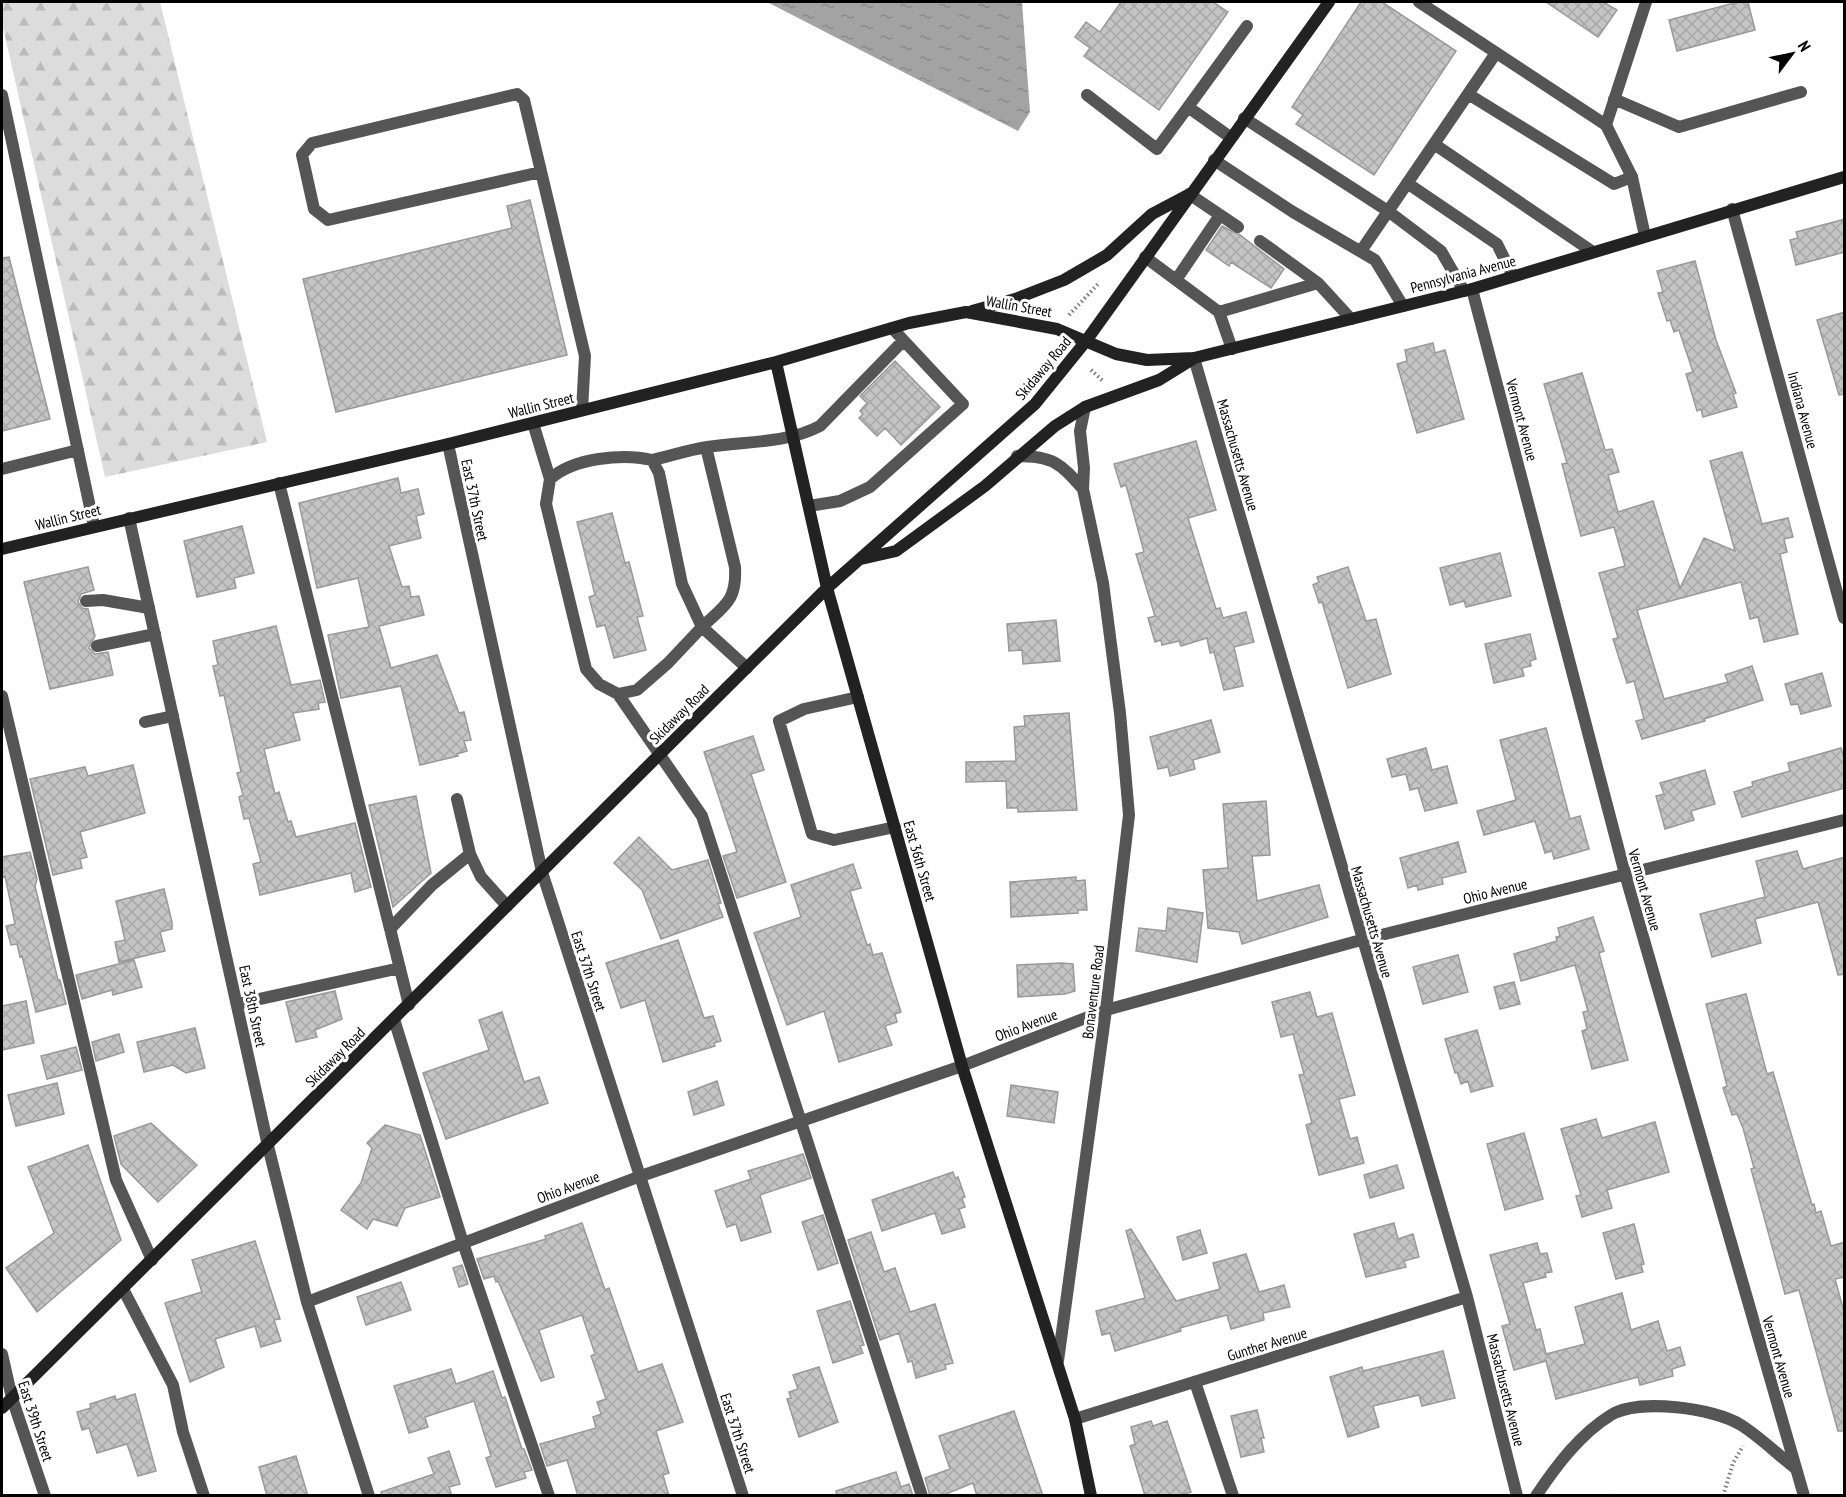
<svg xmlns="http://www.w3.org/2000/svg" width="1846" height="1497" font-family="'PT Sans Narrow',sans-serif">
<defs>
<pattern id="forest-firs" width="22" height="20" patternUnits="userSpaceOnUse" patternTransform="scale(1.5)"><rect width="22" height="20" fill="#dcdcdc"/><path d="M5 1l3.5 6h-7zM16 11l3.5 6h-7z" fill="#bbb"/></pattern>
<pattern id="water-ripples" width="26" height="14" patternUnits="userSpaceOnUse" patternTransform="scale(1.5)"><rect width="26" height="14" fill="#a3a3a3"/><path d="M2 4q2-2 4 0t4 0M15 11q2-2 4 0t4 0" fill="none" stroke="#8b8b8b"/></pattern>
<pattern id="building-cross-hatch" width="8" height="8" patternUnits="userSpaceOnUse" patternTransform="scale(1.5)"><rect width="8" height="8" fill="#c4c4c4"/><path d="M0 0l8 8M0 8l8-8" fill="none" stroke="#a7a7a7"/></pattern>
</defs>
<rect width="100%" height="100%" fill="#fff"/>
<path fill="url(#forest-firs)" d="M2,2H160L267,442L105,477L2,23Z"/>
<path fill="url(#water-ripples)" d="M767,2H1022L1030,112L1018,131Z"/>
<path fill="url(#building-cross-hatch)" stroke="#999" stroke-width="1.5" d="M1121,2H1213L1228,12L1159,110L1084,56L1090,48L1075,37L1086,22L1100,32Z
M1361,2H1382L1456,51L1374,175L1296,124L1303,115L1292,107Z
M1546,2H1603L1617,10L1598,37Z
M1738,2H1748L1755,30L1677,51L1669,20Z
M530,200L567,355L336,412L303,279L512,228L507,206Z
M1845,219V252L1796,265L1790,240L1798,238L1796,232Z
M1222,226L1240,235L1284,269L1271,288L1231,262L1229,266L1206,250Z
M9,257L50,419L2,431V258Z
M1695,261L1716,340L1736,393L1733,394L1737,407L1703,417L1701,409L1697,411L1686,374L1693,372L1679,330L1674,332L1670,320L1667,321L1658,293L1663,292L1657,271Z
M1845,312V394L1839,395L1817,320Z
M1433,343L1435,353L1445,350L1464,419L1417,433L1397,364L1407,361L1405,350Z
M895,361L940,407L901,445L885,428L877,436L859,418L863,414L860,411L867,403L860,396Z
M1582,373L1605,450L1612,449L1619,472L1608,475L1618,512L1653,501L1680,588L1704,538L1735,551L1710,461L1742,452L1762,524L1788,518L1793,537L1784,539L1787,552L1780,554L1798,634L1764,642L1758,617L1750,619L1741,582L1637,610L1664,699L1728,682L1725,675L1752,666L1763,700L1704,719L1705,721L1642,739L1636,721L1644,719L1634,681L1627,683L1613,639L1618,638L1599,573L1625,566L1614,527L1581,536L1562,464L1567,463L1544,384Z
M1196,441L1216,510L1188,518L1216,609L1220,608L1223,618L1246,612L1254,642L1234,647L1243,686L1224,690L1214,652L1210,653L1207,638L1181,646L1179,641L1162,645L1161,640L1155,642L1148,618L1155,616L1136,554L1144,552L1126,485L1121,487L1114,464Z
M398,478L401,493L418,489L424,514L416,516L421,538L389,546L402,587L409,586L411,597L419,596L424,615L379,626L391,668L437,655L459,713L464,712L471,740L464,741L467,751L457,754L458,756L420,765L401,686L341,698L328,635L369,627L358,578L317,588L299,503Z
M612,513L625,563L629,562L643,616L637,617L646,650L614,658L605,625L597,627L589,597L595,595L577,522Z
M242,526L254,573L234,578L236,588L197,597L184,541Z
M1500,553L1511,596L1466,607L1464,601L1450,605L1440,568Z
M88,567L94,590L81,594L78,602L82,608L88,609L95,636L89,648L95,654L108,652L113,675L50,689L24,582Z
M1348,567L1366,621L1376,619L1391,674L1348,688L1322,602L1319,603L1313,585L1319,582L1317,577Z
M1056,620L1060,661L1023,664L1022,650L1009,651L1007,624Z
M276,626L291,685L320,680L325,702L318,703L319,709L293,713L300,740L264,749L275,794L279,792L288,822L291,821L296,837L355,823L371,887L355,892L351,873L260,895L253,864L261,862L249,818L244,819L239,797L243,795L237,773L241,772L224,695L220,696L213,666L218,665L213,641Z
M1530,634L1536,659L1530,661L1531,666L1522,668L1524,676L1494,683L1485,644Z
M1822,673L1831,706L1801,714L1798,704L1791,705L1785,684Z
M1069,713L1077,810L1018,812V808H1007L1006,781L966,782V762L1016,761L1014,727L1025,726L1024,716Z
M1211,720L1220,752L1193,760L1195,769L1170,776L1168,767L1158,769L1150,737Z
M1546,728L1570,819L1580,816L1589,849L1554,859L1552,851L1545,853L1535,821L1484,835L1477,811L1516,800L1500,740Z
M753,736L764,770L751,774L786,882L737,898L723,856L737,852L704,752Z
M1426,748L1432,770L1447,766L1457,803L1425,811L1418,788L1410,790L1406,774L1392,777L1387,759Z
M1841,748L1845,761V788L1742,817L1734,792L1753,786L1752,782L1790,771L1788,763Z
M133,765L145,813L80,832L87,857L80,859L82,868L53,875L30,779L85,767L88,776Z
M1705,770L1715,804L1691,811L1694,820L1665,829L1656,796L1664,794L1660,783Z
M416,796L431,873L393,907L369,805Z
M1266,801L1270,855L1252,856L1257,901L1319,885L1328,917L1242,944L1239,932L1208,928L1203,870L1228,868L1223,804Z
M639,837L672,870L708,860L721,903L718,904L723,917L661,939L642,890L614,863Z
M1458,842L1466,872L1442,878L1443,884L1418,890L1417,885L1408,888L1400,858Z
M1797,851L1803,869L1845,857V974L1838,975L1818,902L1755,919L1761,943L1712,957L1700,914L1765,897L1756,861Z
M30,852L37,879L35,886L58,980H60L66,1004L36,1012L22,956L20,957L17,944L11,945L6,926L15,924L5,876L2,877V857Z
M853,864L861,888L850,891L867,945L870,944L873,955L882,953L901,1012L895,1014L897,1022L885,1026L892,1045L839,1062L824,1011L787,1025L754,933L801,917L791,885Z
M1076,877V881L1085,880L1087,910H1078V913L1011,917L1010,882Z
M164,889L172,922V929L160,932L165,951L119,962L115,942L125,940L116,901Z
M1168,908L1203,913L1197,962L1136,951L1139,928L1166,931Z
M1593,917L1604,951L1599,953L1628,1060L1592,1069L1582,1031L1587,1029L1583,1012L1588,1011L1575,965L1521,981L1514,954L1557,941L1556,937L1560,936L1558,928Z
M678,940L704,1018L713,1016L721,1041L714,1043L715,1046L663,1062L645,1000L621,1008L606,963Z
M1458,955L1468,992L1423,1004L1413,967Z
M134,960L142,987L113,995L112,990L82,999L76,975Z
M1062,963L1073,964L1075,991L1065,994L1018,997L1017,965Z
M1514,982L1520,1004L1500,1009L1494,987Z
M335,991L342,1019L315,1030L317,1037L296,1042L286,1002Z
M1310,992L1317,1017L1332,1013L1355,1095L1339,1099L1350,1139L1357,1137L1364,1163L1319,1175L1306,1125L1312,1123L1299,1075L1304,1074L1293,1034L1281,1037L1272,1002Z
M1746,994L1767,1074L1773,1072L1812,1205L1814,1204L1816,1213L1821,1211L1831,1246L1845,1242V1277L1835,1279L1845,1315V1431H1838L1799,1290L1785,1294L1751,1169L1754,1168L1743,1128L1737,1114L1732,1115L1723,1088L1727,1086L1706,1004Z
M26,1001L34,1043L2,1050V1006Z
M502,1012L524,1082L539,1077L548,1103L446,1139L423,1073L489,1050L479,1020Z
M195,1028L205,1068L186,1073L173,1065L144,1072L137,1042Z
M1477,1030L1493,1086L1471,1092L1468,1081L1461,1084L1457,1072L1455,1073L1445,1039Z
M119,1034L124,1052L96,1061L92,1042Z
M76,1047L82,1070L47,1079L41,1056Z
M717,1081L724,1105L694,1115L688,1092Z
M57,1083L64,1114L16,1126L8,1095Z
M1011,1085L1058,1092L1054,1123L1007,1116Z
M1596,1119L1602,1138L1655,1122L1669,1172L1607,1190L1612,1208L1582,1217L1576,1196L1581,1195L1561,1129Z
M151,1123L197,1165L158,1202L121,1164L114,1136Z
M385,1125L420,1135L440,1197L405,1208L397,1226L373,1219L367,1229L341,1210L361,1183L372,1148L367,1143Z
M1524,1133L1543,1199L1505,1210L1487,1144Z
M88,1145L121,1240L37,1312L6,1268L54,1233L28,1167Z
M803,1154L811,1178L760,1195L771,1232L741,1241L736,1224L727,1227L715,1191L751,1179L748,1171Z
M1397,1165L1404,1188L1370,1198L1364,1175Z
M953,1172L955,1178L958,1177L965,1197L962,1198L965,1207L959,1209L965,1227L942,1234L935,1213L882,1231L872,1200Z
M823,1215L838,1263L818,1270L802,1222Z
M582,1223L605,1290L609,1288L638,1372L662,1364L683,1422L656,1431L669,1473L663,1475L669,1496H578L567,1460L547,1466L540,1444L596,1428L593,1417L601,1414L597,1402L606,1399L591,1356L595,1354L582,1315L539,1330L554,1377L541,1381L498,1281L496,1282L494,1276L484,1279L477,1259L546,1239L545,1236Z
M1394,1223L1398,1239L1413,1234L1419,1257L1404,1261L1406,1267L1366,1277L1354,1234Z
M1634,1224L1644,1264L1641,1265L1643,1272L1616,1279L1603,1233Z
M1131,1229L1176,1301L1220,1289L1213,1263L1246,1254L1259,1292L1284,1285L1290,1307L1263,1313L1264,1320L1231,1329L1227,1315L1180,1328L1181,1331L1115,1351L1110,1333L1102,1335L1096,1311L1145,1298L1126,1231Z
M1200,1230L1207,1253L1183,1260L1177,1237Z
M871,1232L884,1272L895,1268L910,1312L935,1304L953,1363L945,1365L946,1369L916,1378L912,1361L908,1362L899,1333L880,1340L848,1240Z
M255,1241L280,1319L274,1320L281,1341L261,1347L255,1326L215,1339L224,1367L190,1382L165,1303L202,1292L192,1260Z
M1537,1243L1540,1254L1547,1253L1552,1272L1545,1273L1546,1277L1523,1283L1536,1330L1540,1329L1546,1354L1585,1344L1575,1307L1622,1293L1631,1330L1658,1321L1667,1351L1680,1347L1685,1365L1672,1369L1673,1376L1640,1385L1638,1377L1556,1399L1546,1361L1514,1370L1502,1326L1510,1324L1490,1255Z
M462,1265L468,1284L459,1287L453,1268Z
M401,1282L411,1310L366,1325L357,1297Z
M850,1301L864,1345L860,1346L863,1353L833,1363L817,1311Z
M1443,1351L1455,1398L1422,1406L1419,1395L1373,1406L1379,1427L1348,1437L1330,1377L1362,1367L1363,1371Z
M819,1367L838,1422L799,1437L787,1399L791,1398L789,1392L798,1389L793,1375Z
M451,1369L456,1384L493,1371L502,1398L505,1397L522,1449H524L532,1470L524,1472L526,1478L496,1487L486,1458L491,1456L474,1401L425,1417L428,1427L409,1433L394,1386Z
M135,1394L156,1471L138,1476L127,1444L97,1453L89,1428L82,1430L77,1412L91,1408L90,1404L115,1396L116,1400Z
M1257,1410L1264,1438H1261L1264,1452L1241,1457L1231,1416Z
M1014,1411L1043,1496H977L973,1483L941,1496H930L925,1478L950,1469L939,1436Z
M1151,1421L1153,1426L1167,1421L1191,1492L1177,1496H1145L1130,1446L1135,1444L1131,1427Z
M449,1451L460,1484L449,1487L452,1496H382L381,1492L434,1474L428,1458Z
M296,1456L308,1496H267L259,1467Z
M896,1472L901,1487L909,1484L913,1496H837L836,1491Z"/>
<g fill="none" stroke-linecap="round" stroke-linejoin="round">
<path stroke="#777" stroke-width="4" stroke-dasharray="1.5 3" stroke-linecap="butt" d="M1069,315L1099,283
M1091,370L1104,382
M1611,1496L1612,1495
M1723,1496L1733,1463L1743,1446"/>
<path stroke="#555" stroke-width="12" d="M1468,94L1614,184L1632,177
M2,95L94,526
M1087,95L1157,149L1188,107L1230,137
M1614,99L1679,127L1801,92
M1188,107L1247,26
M1244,118L1388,211L1441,251L1464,291
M1606,125L1646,2
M1434,144L1593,252
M1214,160L1293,212L1375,260L1403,306
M541,172L328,220L314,209L302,155L312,143L517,94L524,100L585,356L582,410
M1407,183L1497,244L1513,276
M1189,194L1238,227
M1260,241L1318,283
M1361,251L1496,53
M1145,257L1219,312L1232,349
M1176,280L1220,215
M1219,312L1318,283L1351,319
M533,423L550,479L546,504L586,669L599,684L618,694L702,816L922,1496
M706,447L735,567C737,601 725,605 702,627L747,668
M652,460C670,456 688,450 707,447C744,441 786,444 820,426L903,341
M2,469L78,450
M550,479C573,458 623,453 652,460L659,473L682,584L702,627L668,663L637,690L618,694
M279,483L409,1005
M809,506L840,501L870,487L963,404L892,328
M86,601L103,600L149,608
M97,646L155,634
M2,696L116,1180L152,1260
M858,697L804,709L779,721L812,834L834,840L895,827
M145,722L173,716
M457,799L470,854L481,877L507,906
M390,929L432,885L470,854
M237,1004L400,968
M394,1019L463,1243L549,1496
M123,1289L173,1385L183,1432L204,1496
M1195,1382L1233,1496"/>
<path stroke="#555" stroke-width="12" d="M1419,2L1606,125L1632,177L1645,236
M1732,209L1844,618
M1472,289L1625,874L1804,1496
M1194,358L1467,1297L1517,1496
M448,444L542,872L743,1496
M1017,456C1053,456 1060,463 1083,489
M129,518L268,1146L307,1302L369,1496
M307,1302L638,1177L962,1066L1106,1010L1361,940L1844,820
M2,1354L12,1398L45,1496
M1058,1361L1106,1010L1129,815L1120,713L1103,583L1083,489L1084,468L1080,431L1085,407
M1075,1419L1467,1297
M1536,1496C1556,1466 1580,1434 1611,1415C1639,1398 1714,1408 1741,1425C1760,1437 1777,1454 1795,1468"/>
<path stroke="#222" stroke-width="12" d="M972,311L1015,299L1064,280L1107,255L1152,214L1186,196
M776,362L827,588L962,1066L1075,1419L1091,1496
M2,549L448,444L776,362L909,323L966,312L1057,329L1116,354L1147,360L1194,358L1472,289L1844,177
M861,559L896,551L985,486L1055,426L1085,407L1159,380L1193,359
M2,1408L827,588L1035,404L1086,341L1329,2"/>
</g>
<g text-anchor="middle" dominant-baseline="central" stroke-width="6" stroke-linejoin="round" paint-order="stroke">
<g font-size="15" fill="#000" stroke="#fff">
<text transform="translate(1463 274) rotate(-15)">Pennsylvania Avenue</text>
<text transform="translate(1019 306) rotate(10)">Wallin Street</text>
<text transform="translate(1043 368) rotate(-50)">Skidaway Road</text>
<text transform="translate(541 405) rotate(-14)">Wallin Street</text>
<text transform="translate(1803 410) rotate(75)">Indiana Avenue</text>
<text transform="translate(1522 420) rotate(75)">Vermont Avenue</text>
<text transform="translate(1238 455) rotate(74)">Massachusetts Avenue</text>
<text transform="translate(475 500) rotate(78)">East 37th Street</text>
<text transform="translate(68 517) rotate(-14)">Wallin Street</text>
<text transform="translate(679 714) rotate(-45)">Skidaway Road</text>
<text transform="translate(920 861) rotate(74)">East 36th Street</text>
<text transform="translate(1645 890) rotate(74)">Vermont Avenue</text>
<text transform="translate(1495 891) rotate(-14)">Ohio Avenue</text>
<text transform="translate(1372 922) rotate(74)">Massachusetts Avenue</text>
<text transform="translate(589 971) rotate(72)">East 37th Street</text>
<text transform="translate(1093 992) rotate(-83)">Bonaventure Road</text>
<text transform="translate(253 1006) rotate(78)">East 38th Street</text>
<text transform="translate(1026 1025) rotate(-21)">Ohio Avenue</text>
<text transform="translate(335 1057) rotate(-45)">Skidaway Road</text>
<text transform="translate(568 1187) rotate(-21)">Ohio Avenue</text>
<text transform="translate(1267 1344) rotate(-17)">Gunther Avenue</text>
<text transform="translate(1779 1357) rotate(74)">Vermont Avenue</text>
<text transform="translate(1506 1390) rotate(76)">Massachusetts Avenue</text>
<text transform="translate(36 1421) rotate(72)">East 39th Street</text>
<text transform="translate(738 1433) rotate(72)">East 37th Street</text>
</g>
</g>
<rect width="1846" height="1497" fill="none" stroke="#000000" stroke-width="6"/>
<g transform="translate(1792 54) rotate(58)" stroke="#ffffff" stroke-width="4.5" paint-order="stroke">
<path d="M0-4.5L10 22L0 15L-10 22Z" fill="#000000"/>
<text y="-9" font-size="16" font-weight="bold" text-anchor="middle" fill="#000000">N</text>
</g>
</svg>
